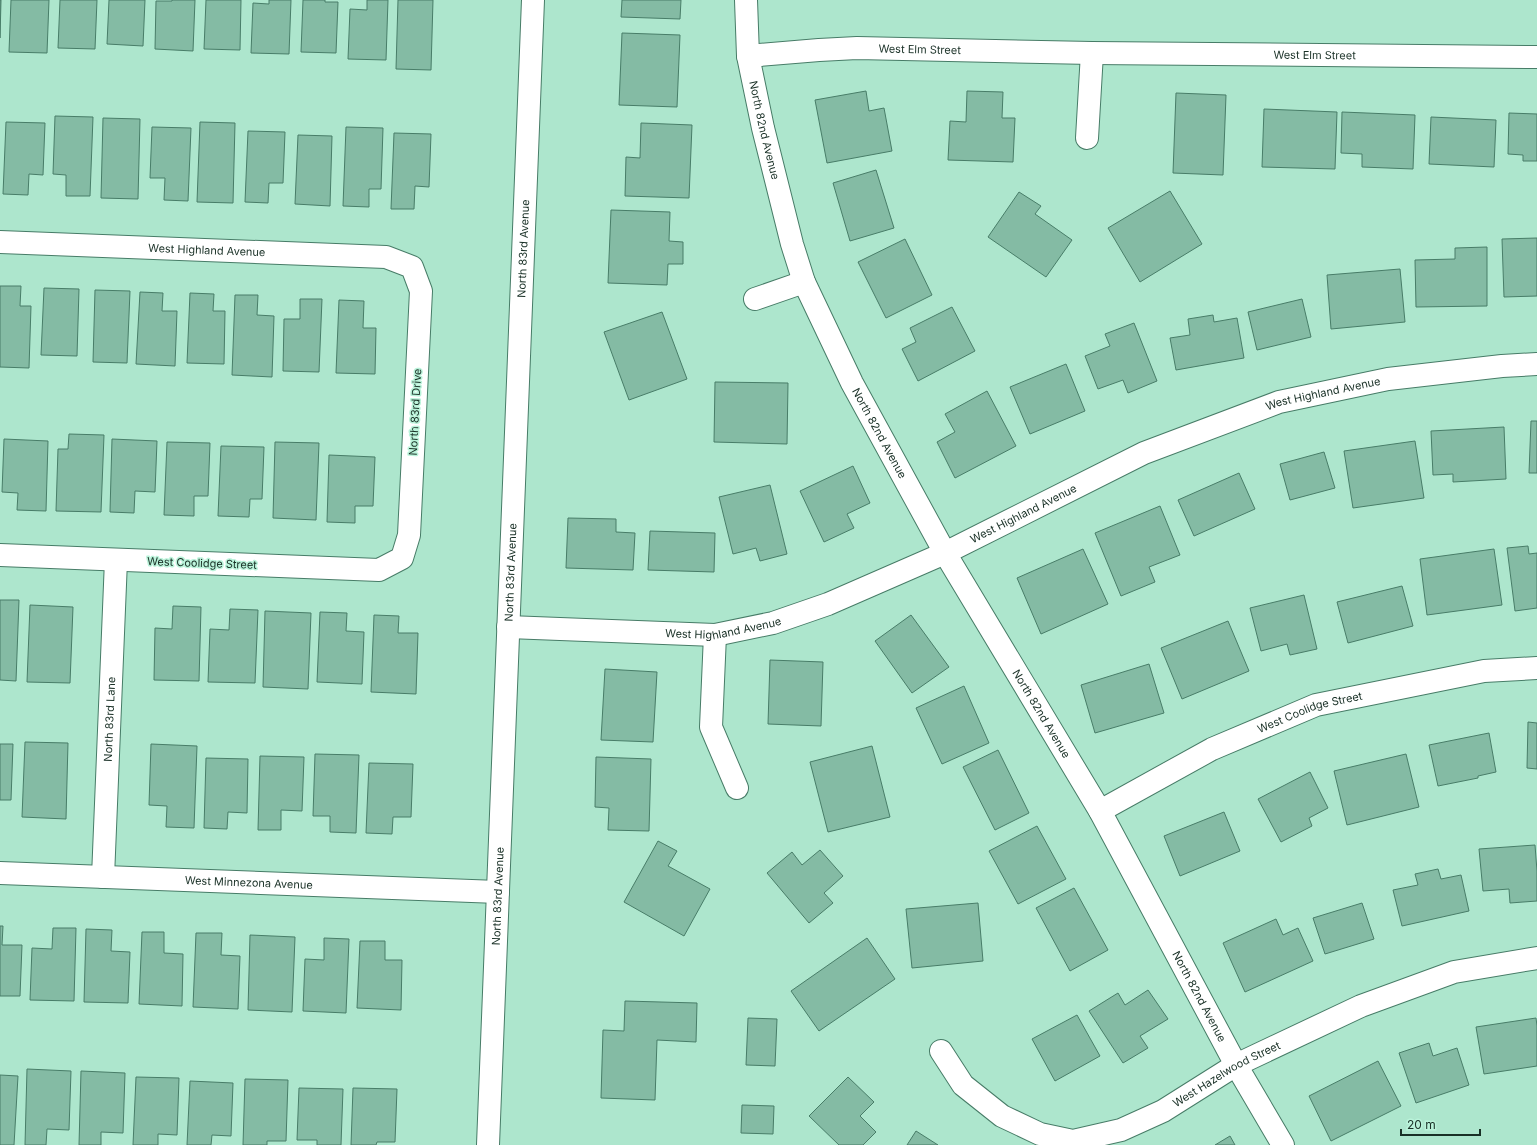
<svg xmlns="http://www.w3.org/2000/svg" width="1537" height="1145" font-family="Inter,sans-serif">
<rect width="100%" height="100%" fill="#ade6cd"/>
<path fill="#84bba4" stroke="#487d68" d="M0,0H1L0,38Z
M11,0H49L47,53L9,52Z
M60,0H97L95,49L58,48Z
M109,0H145L143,46L107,44Z
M172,0H195L193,51L155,49L156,1H172Z
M206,0H241L240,50L204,49Z
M269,0H291L289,54L251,53L253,3L269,4Z
M303,0H325V2H338L336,53L301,52Z
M367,0H388L386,60L348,59L350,9L367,10Z
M398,0H433L431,70L396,69Z
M622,0H681L680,19L621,17Z
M622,33L680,35L677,107L619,105Z
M866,91L869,111L884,108L892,151L827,163L815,100Z
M967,91L1003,92L1002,118H1015L1013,162L948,160L950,121L966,122Z
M1176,93L1226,95L1223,175L1173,173Z
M1264,109L1337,112L1335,169L1262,167Z
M1342,112L1415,115L1413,169L1362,167V154L1341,153Z
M1509,113L1537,114V161H1523V155L1508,154Z
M55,116L93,117L90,196H66V175L53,174Z
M1431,117L1496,120L1494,167L1429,164Z
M103,118L140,119L138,199L101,198Z
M6,122L45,123L43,175L29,174L28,195L3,194Z
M200,122L235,123L233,203L197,202Z
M641,123L692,125L689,198L625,196L626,157L640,158Z
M152,127L191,128L188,201L164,200L165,178H150Z
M346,127L383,128L381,189H369V207L343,206Z
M248,131L285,132L283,183H269L268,203L245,202Z
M394,133L431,134L429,187L415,186L414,209H391Z
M298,135L332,136L330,206L295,204Z
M876,170L894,228L850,241L833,183Z
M1170,191L1202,244L1140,282L1108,228Z
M1019,192L1041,206L1035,214L1072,240L1046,277L988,237Z
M611,210L670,212L669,241L683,242V264H668L667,285L608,283Z
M1537,238V296L1504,297L1502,239Z
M905,239L932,295L886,318L858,262Z
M1487,247V306L1416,307L1415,260L1455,259V248Z
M1400,269L1405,322L1331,329L1327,275Z
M0,286H21L20,306H31L29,368L0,367Z
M44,288L79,289L77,356L41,355Z
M95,290L130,291L127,363L93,362Z
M140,292L163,293L162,311H177L175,366L136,364Z
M190,293L214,294L213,311H225L224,364L187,363Z
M235,295H258L257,315L274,316L272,377L232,375Z
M300,299H322L319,372L283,371L284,319H300Z
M1302,299L1311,337L1257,350L1248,312Z
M339,300L364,301L363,328H376L375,374L336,373Z
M952,307L975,351L918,381L902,349L916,342L910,328Z
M662,312L687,379L629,400L604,332Z
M1213,315L1214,322L1237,318L1244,358L1176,370L1170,338L1190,335L1188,319Z
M1134,323L1157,381L1128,393L1123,380L1098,389L1085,356L1110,346L1105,334Z
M1066,364L1085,411L1030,434L1010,387Z
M715,382L788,383L787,444L714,442Z
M987,391L1016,446L955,478L937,442L955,432L945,414Z
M1531,421H1537V473H1529Z
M1504,427L1506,479L1453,482V474L1433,475L1431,431Z
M69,434L104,435L101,512L56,511L58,449H68Z
M4,439L48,441L46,511L17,510L18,493L2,492Z
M112,439L157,441L155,492L135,491L134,513L110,512Z
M1415,441L1424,498L1353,508L1344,451Z
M167,442L210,443L208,496H194V516L164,515Z
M275,442L319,443L316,520L273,518Z
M221,446L264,447L262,499H250L249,517L218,516Z
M1324,452L1335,488L1290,500L1280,464Z
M329,455L375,457L373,506H355V523L327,522Z
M853,466L870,503L847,514L854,528L824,542L800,491Z
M1239,473L1255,509L1194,536L1178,500Z
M770,485L787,554L760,561L756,548L733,554L719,497Z
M1160,506L1180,555L1149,567L1155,582L1121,596L1095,533Z
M568,518L616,519V532L635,533L633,570L566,568Z
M650,531L715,533L714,572L648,570Z
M1528,546L1529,554L1537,553V608L1515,611L1507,548Z
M1083,549L1108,604L1041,634L1017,578Z
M1494,549L1502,605L1427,615L1420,559Z
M1402,586L1413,626L1348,643L1337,602Z
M1304,595L1317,649L1290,655L1287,644L1261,651L1250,608Z
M0,600H19L16,681L0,680Z
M30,605L73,607L70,683L27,682Z
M173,606L201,607L199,681L154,680L155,628L172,629Z
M230,609L258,610L255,683L208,682L210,629L229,630Z
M265,611L311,613L308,689L263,687Z
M320,612L347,613L346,631L364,632L362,684L317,682Z
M374,615L399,616L398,633H418L416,694L371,692Z
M911,615L949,667L912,693L875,641Z
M1228,621L1249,671L1182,699L1161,648Z
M770,660L823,662L821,726L768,724Z
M1149,664L1164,713L1095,733L1081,685Z
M605,669L657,672L653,742L601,740Z
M964,686L989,743L942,764L916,708Z
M1528,722L1537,723V769L1527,768Z
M1489,733L1496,772L1478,776V778L1438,786L1429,745Z
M25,742L68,743L66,819L22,817Z
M0,744H13L11,800H0Z
M151,744L197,746L194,828L166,827L167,806L149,805Z
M872,746L890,817L828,832L810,762Z
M998,750L1029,813L995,830L963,767Z
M315,754L359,755L356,833L330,832V816H313Z
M1406,754L1419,807L1347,825L1334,771Z
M260,756L304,757L302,811L281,810V830H258Z
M596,757L651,759L649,831L608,830L609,808L595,807Z
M206,758L248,759L247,813L228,812L227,829L204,828Z
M369,763L413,764L411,817H393L392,834L366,833Z
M1310,772L1328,808L1309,818L1312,826L1281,842L1258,799Z
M1224,812L1240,851L1180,876L1164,836Z
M1037,826L1066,879L1018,904L989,851Z
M658,841L677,851L668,866L710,889L684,936L624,902Z
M1535,845L1537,871V901L1510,903L1509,889L1483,891L1479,849Z
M820,850L843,876L824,893L833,903L809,923L767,873L792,852L802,865Z
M1438,869L1441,879L1461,875L1469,911L1402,926L1393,890L1418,885L1415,874Z
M1074,888L1108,950L1070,971L1036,908Z
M978,903L983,961L912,968L906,909Z
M1362,903L1374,939L1325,954L1313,918Z
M1276,919L1283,935L1298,928L1313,961L1245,992L1223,943Z
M0,926H3L2,945H22L20,996H0Z
M53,928H76L74,1001L30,1000L32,948L52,949Z
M86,929L112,930L111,951L130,952L128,1003L84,1002Z
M142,932H164V953L183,954L182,1006L139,1004Z
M196,933H222L221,955L240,956L238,1009L193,1007Z
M250,935L295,937L292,1012L248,1010Z
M324,938L349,939L346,1013L303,1011L305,959L324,960Z
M867,938L895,979L819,1031L791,991Z
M360,941H385V960H402L401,1010L357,1008Z
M1148,990L1168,1019L1140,1036L1148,1048L1123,1063L1089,1011L1118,993L1125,1005Z
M625,1001L697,1003L696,1042L657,1040L655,1100L601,1098L603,1030L624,1031Z
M1077,1015L1100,1056L1055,1081L1032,1039Z
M748,1018L777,1019L775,1066L746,1065Z
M1536,1018L1537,1026V1066L1484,1074L1476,1027Z
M1429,1043L1433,1056L1457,1048L1469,1085L1416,1103L1399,1053Z
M1378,1061L1401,1106L1331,1141L1309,1096Z
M27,1069L71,1071L69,1130L47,1129L46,1145H25Z
M81,1071L125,1073L123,1133L101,1132V1145H79Z
M0,1075L18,1076L14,1145H0Z
M136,1077L179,1078L177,1135L158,1134V1145H133Z
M848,1077L874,1102L860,1116L876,1132L863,1145H839L809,1116Z
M245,1079L288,1080L286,1141H267V1145H243Z
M190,1081L233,1083L231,1136L212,1135L211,1145H187Z
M299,1088L343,1089L341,1145H317V1140H297Z
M353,1088L397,1089L395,1142H377L376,1145H351Z
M742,1105L774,1106L773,1134L741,1133Z
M916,1131L938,1145H907Z
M1230,1136L1235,1145H1215Z"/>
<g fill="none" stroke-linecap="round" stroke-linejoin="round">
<defs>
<g id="minor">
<path id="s1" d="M746,0L748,56L763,128L792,244L804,282L852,383L945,553L1100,811L1236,1065L1283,1145"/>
<path id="s2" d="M748,56L819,50L857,48L1092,53L1537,57"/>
<path d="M1087,138L1092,53"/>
<path id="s3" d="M0,242L386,257L412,267L421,291L409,535L402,558L379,570L0,555"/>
<path d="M755,299L804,282"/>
<path id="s4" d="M508,627L715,635L773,623L828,604L945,553L1144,453L1279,402L1388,379L1502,366L1537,364"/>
<path d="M715,635L711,727L737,788"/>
<path id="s5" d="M1100,811L1212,749L1316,705L1484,671L1537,668"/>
<path id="s6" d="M0,873L498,892"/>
<path id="s7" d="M103,877L116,560"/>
<path id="s8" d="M941,1051L963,1085L1002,1116L1040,1134L1073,1141L1121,1130L1163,1111L1236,1065L1361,1006L1454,972L1537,958"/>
</g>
<g id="secondary">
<path id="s9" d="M488,1145L533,0"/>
</g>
</defs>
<use href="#minor" stroke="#477c67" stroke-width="24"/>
<use href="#secondary" stroke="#477c67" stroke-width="24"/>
<use href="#minor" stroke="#fff" stroke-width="22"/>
<use href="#secondary" stroke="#fff" stroke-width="22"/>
</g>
<g text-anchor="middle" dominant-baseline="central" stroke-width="3" stroke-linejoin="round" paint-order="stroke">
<g font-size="11" fill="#193026" stroke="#baf3da">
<text stroke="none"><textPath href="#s2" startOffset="172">West Elm Street</textPath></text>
<text stroke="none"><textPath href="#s2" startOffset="567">West Elm Street</textPath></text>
<text stroke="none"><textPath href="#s1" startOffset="132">North 82nd Avenue</textPath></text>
<text stroke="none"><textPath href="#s9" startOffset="897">North 83rd Avenue</textPath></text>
<text stroke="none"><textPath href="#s3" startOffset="207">West Highland Avenue</textPath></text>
<text stroke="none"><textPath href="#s4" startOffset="864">West Highland Avenue</textPath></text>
<text transform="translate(415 412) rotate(-87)">North 83rd Drive</text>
<text stroke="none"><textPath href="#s1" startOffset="458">North 82nd Avenue</textPath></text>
<text stroke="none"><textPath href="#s4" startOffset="540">West Highland Avenue</textPath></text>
<text transform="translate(202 563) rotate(2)">West Coolidge Street</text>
<text stroke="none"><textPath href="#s9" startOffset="573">North 83rd Avenue</textPath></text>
<text stroke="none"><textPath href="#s4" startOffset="216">West Highland Avenue</textPath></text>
<text stroke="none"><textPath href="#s5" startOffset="233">West Coolidge Street</textPath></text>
<text stroke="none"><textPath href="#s1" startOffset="782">North 82nd Avenue</textPath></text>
<text stroke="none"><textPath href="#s7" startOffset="158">North 83rd Lane</textPath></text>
<text stroke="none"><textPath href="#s6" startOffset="249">West Minnezona Avenue</textPath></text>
<text stroke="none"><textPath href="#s9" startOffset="249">North 83rd Avenue</textPath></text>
<text stroke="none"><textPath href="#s1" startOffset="1106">North 82nd Avenue</textPath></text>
<text stroke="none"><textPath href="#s8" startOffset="335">West Hazelwood Street</textPath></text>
</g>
</g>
<path d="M1401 1129v6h79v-6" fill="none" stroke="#193026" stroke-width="2"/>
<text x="1407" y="1129" font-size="12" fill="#193026" stroke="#baf3da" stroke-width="3" paint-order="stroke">20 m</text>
</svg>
